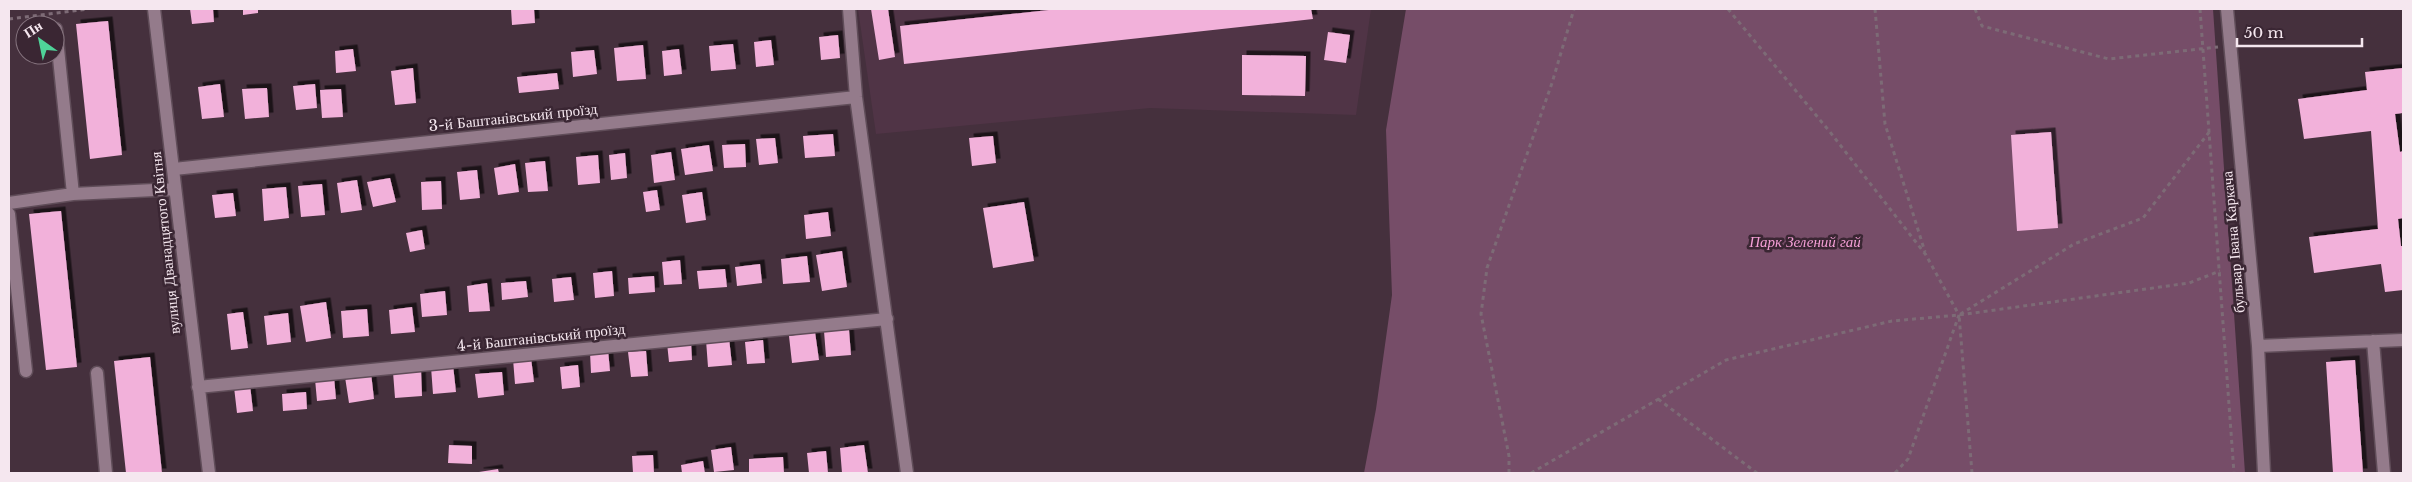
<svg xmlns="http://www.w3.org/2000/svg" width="2412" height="482" font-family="'Libre Baskerville',serif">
<defs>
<filter id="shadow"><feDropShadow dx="4.5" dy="-4.5" stdDeviation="0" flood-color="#0009"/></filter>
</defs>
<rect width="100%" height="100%" fill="#45303d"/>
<path fill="#503446" d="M858,9H1371L1356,115L1150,108L876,134Z"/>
<path fill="#764d68" d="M1406,9H2213L2245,473H1364L1376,409L1392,295L1386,130Z"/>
<path fill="#f2b1da" filter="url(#shadow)" d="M190,9H213L214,22L192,24Z
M243,9H258V13L243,15Z
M511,9H534L535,23L512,25Z
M871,9H888L895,57L879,60Z
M1058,9H1311L1313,19L904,64L900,26Z
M108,21L122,155L90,159L76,24Z
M1328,32L1350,35L1346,63L1324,60Z
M838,35L840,58L821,60L819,37Z
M771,40L774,65L756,67L754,42Z
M733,44L736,69L711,71L709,46Z
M643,45L646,79L617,81L614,48Z
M353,49L356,71L336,73L335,51Z
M679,49L682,74L664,76L662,51Z
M594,50L597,74L573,77L571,52Z
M1242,55L1306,56L1305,96L1242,95Z
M413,68L416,103L395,105L391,71Z
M2403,68V113L2395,114L2400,152L2403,151V218L2398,219L2401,246H2403V290L2385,292L2381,264L2314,273L2309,237L2378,229L2371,131L2304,139L2298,99L2367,90L2365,72Z
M557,73L559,89L519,93L517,77Z
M220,84L224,117L202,119L198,87Z
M315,84L317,108L296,110L293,86Z
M267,88L269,117L245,119L242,89Z
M341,89L343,117L322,118L320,90Z
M2051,132L2058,228L2017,231L2011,135Z
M833,134L835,156L805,158L803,136Z
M993,136L996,163L972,166L969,138Z
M775,138L778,163L759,165L756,139Z
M745,144L746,167L724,168L722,145Z
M709,145L713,171L685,175L681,149Z
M671,152L675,180L654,183L651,155Z
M625,153L627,178L611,180L609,155Z
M598,155L600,183L578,185L576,157Z
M545,161L548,191L528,192L525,163Z
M515,164L519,192L498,195L494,168Z
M477,170L480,198L460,200L457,172Z
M390,178L396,202L373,207L367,182Z
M357,180L362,210L341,213L337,183Z
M441,181L442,209L422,210L421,182Z
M322,184L325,215L301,217L298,186Z
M286,187L289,218L264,221L262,189Z
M657,190L660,210L646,212L643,192Z
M702,192L706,220L686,223L682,195Z
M233,193L236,216L215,218L212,195Z
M1024,202L1034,261L993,268L983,208Z
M61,211L77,367L46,370L29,214Z
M828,212L831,236L806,239L804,215Z
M422,230L425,249L410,252L406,233Z
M842,251L847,287L822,291L816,255Z
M807,256L810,282L783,284L781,259Z
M680,260L682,284L664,285L662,262Z
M760,264L762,283L737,286L735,267Z
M725,269L727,287L699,289L697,271Z
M612,271L614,296L595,298L593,273Z
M654,276L655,292L629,294L628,278Z
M571,277L574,300L554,302L552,279Z
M526,281L528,297L502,300L501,283Z
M487,283L490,311L469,312L467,286Z
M445,291L447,315L422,317L420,294Z
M326,302L331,338L306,342L300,306Z
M412,307L415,332L391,334L389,310Z
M367,309L369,336L343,338L341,311Z
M243,312L248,348L231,350L227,314Z
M288,313L291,342L267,345L264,316Z
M849,330L851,355L826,357L824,331Z
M815,332L819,360L792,363L789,336Z
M729,338L732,365L708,367L706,340Z
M763,340L765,363L747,364L745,342Z
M691,342L692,360L669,362L667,343Z
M608,350L610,371L591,373L590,352Z
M646,351L648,376L631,377L628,352Z
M150,357L162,473H126L114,361Z
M531,358L534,382L515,384L513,359Z
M2355,360L2363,473H2333L2326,362Z
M453,365L456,392L433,394L431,367Z
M578,365L580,387L562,389L560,367Z
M421,370L422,396L395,398L393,372Z
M502,372L504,395L478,398L475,374Z
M371,373L374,399L349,403L345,377Z
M334,377L336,399L317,401L315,379Z
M250,385L253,411L237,413L234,387Z
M306,392L307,409L283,411L282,394Z
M449,445L472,446V464L448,463Z
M864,445L868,473H842L840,448Z
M731,447L734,470L714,472L711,450Z
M826,451L828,473H809L807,453Z
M653,455L654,473H633L632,456Z
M783,457L784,473H749V459Z
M703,461L705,473H682L681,465Z
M498,469L499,473H479V472Z"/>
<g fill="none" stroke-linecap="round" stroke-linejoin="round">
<defs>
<path id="minor" d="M154,9L209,473
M849,9L856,97L907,473
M2227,9L2258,346L2264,473
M56,29L73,194
M174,169L856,97
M9,203L73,194L175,189
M9,214L26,371
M2373,341L2384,473
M2258,346L2403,340
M97,373L106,473
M198,387L887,319"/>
</defs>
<use href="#minor" stroke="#604d59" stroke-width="15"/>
<path stroke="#7d6b76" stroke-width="3" stroke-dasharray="4 4" stroke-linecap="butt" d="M1728,9L1830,132L1926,255L1959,315L1908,459L1895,473
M1875,9L1885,124L1925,252
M1975,9L1982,26L2109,59L2218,47
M2200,9L2234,473
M9,19L88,9
M1658,399L1757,473
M1509,473V456L1481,314L1487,268L1552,83L1574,9
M1531,473L1726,360L1892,321L1959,315L2189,283L2220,271
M1972,473L1959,315L2074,244L2143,218L2210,131"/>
<use href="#minor" stroke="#947b8b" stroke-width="12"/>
</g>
<g text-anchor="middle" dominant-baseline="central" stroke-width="5" stroke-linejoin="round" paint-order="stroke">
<g font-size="15" fill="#f5e7ef" stroke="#3a2633">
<text transform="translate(513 117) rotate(-6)">3-й Баштанівський проїзд</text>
<text transform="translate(2233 242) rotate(-95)">бульвар Івана Каркача</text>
<text transform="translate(165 243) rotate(-96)">вулиця Дванадцятого Квітня</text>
<text transform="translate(541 337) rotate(-6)">4-й Баштанівський проїзд</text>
</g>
<g font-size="15" font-style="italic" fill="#f49fd6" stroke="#3a2633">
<text x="1805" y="241">Парк Зелений гай</text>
</g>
</g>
<rect width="2412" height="482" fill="none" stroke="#f5e7ef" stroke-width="20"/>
<g transform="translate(40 40) rotate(327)"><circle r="24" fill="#3a2633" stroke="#85737e"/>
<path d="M0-4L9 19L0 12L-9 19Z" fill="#4fd399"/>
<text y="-8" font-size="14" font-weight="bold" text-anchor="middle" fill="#f5e7ef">Пн</text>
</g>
<path d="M2237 38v8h125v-8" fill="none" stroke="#f5e7ef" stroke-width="2.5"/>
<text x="2244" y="38" font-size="15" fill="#f5e7ef" stroke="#3a2633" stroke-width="4" paint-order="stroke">50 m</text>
</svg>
